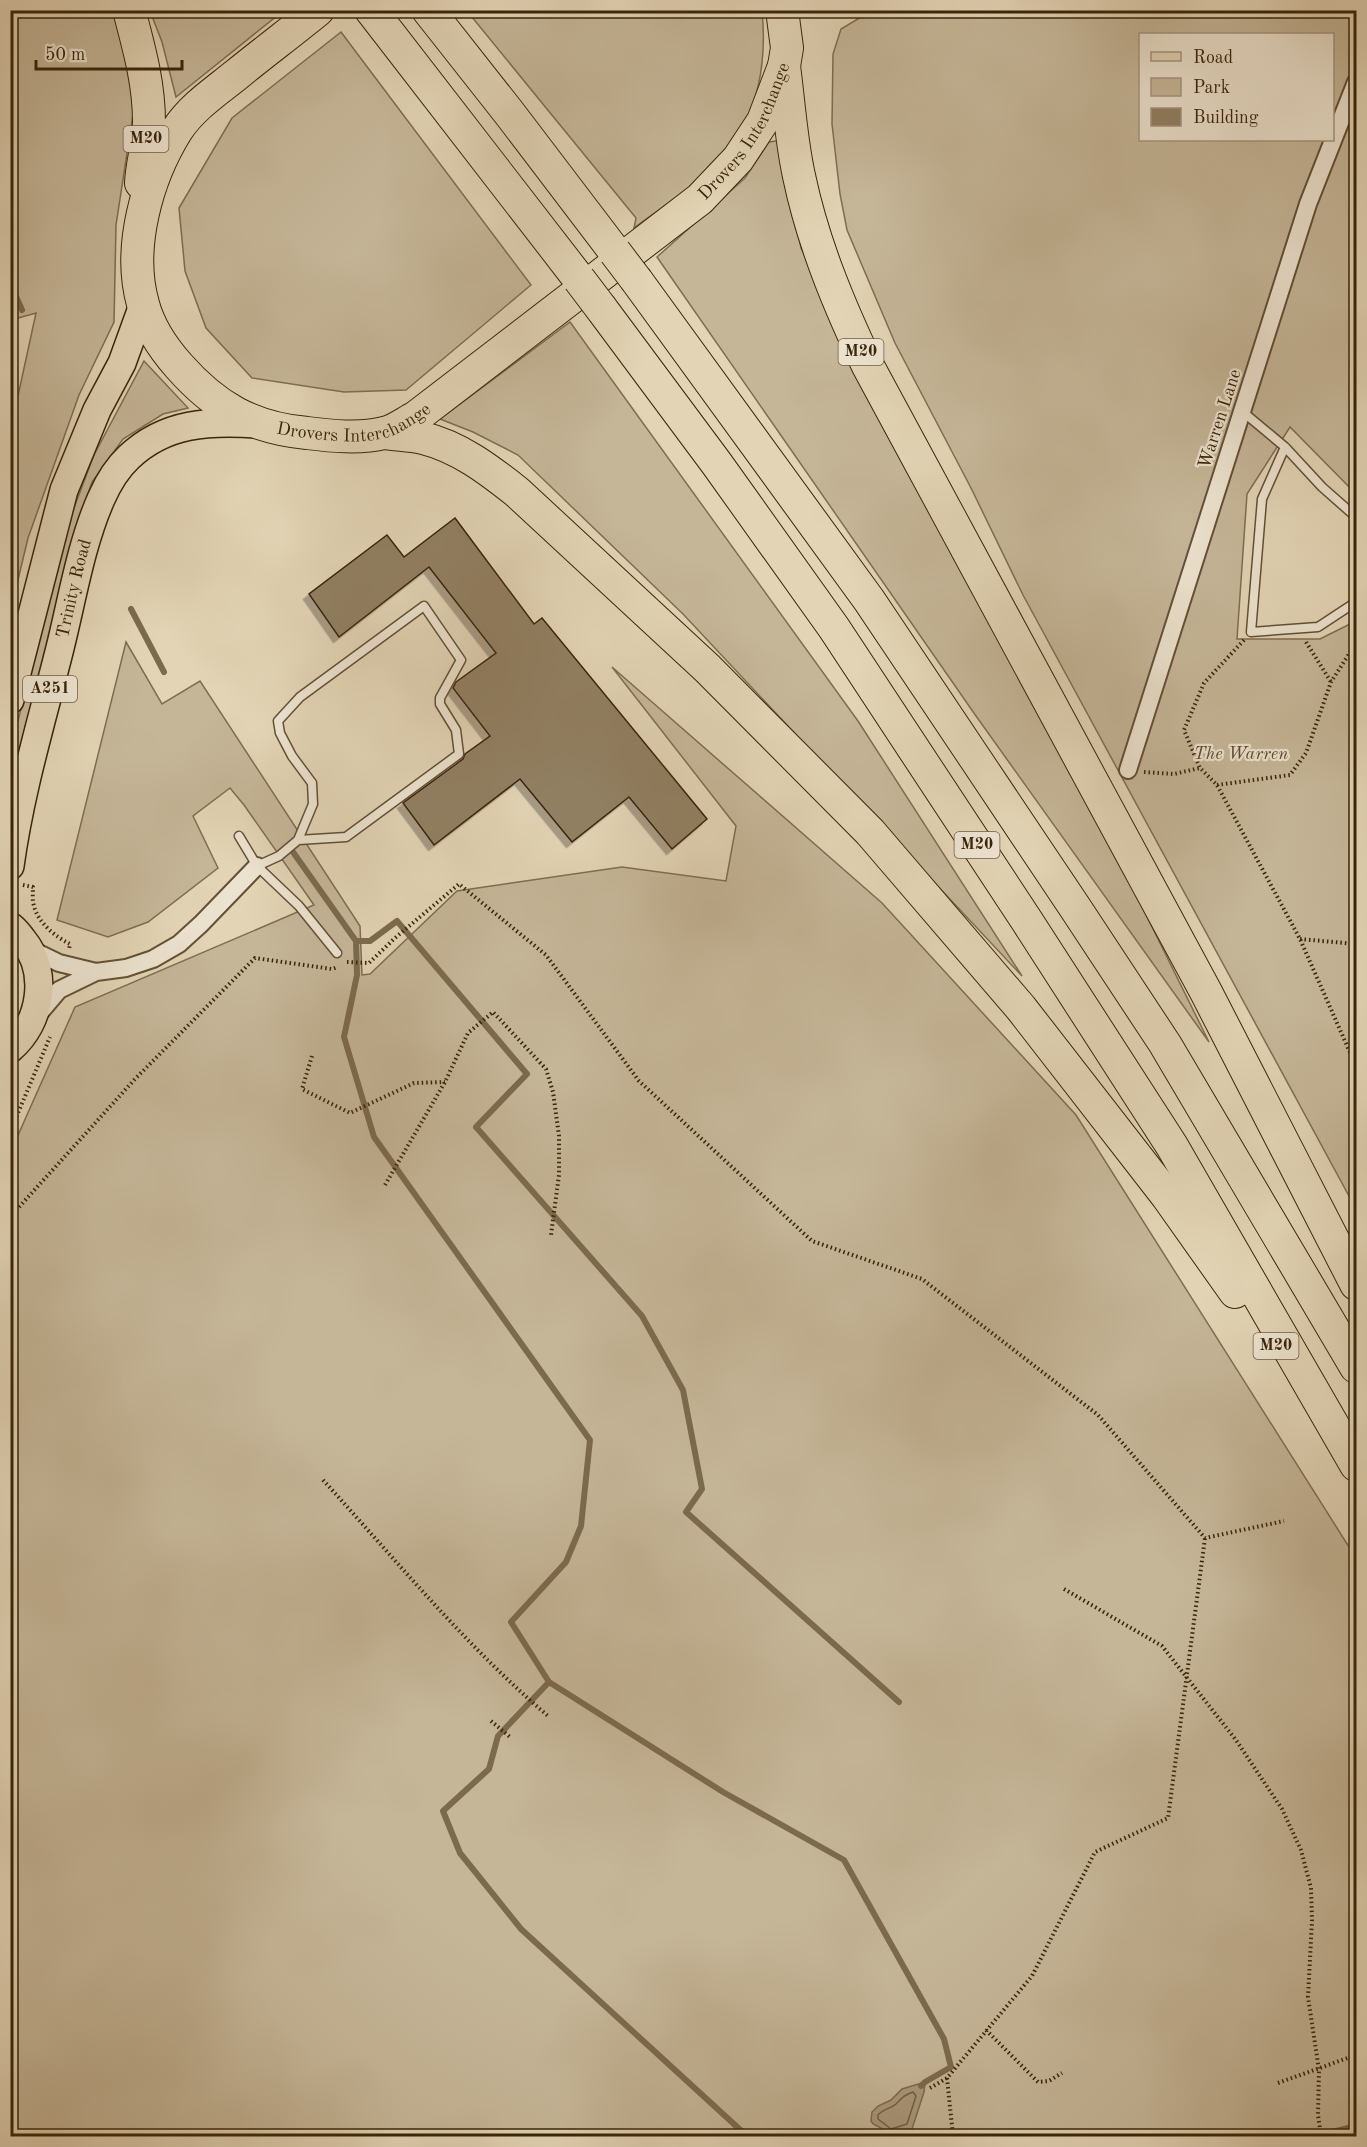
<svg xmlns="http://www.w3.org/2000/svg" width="1367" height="2147" font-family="'Old Standard TT',serif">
<defs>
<filter id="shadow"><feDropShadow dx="-5.5" dy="5.5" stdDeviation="0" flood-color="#0004"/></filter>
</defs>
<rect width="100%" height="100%" fill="#e2d4b5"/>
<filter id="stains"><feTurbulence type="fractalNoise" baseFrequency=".00333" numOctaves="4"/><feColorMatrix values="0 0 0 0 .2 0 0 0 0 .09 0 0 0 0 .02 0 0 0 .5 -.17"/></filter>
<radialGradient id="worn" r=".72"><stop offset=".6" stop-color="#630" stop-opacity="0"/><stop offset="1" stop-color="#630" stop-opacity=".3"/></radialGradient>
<path fill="#c5b698" stroke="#7f6d52" stroke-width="1.5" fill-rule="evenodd" d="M11,11H113L126,48L134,108L116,225L114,322L79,395L28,538L11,609V428L36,313L11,320Z
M150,11H283L176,97L162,42Z
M467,11H762C767,59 759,112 728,152C706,180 663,206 634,228L636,218Z
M871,11H1356V494L1290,427L1247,494L1237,639H1320L1356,621V1209L1023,595L971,488L895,343L847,230L840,194L832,124L833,54L841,29ZM1140,34H1332V140H1140Z
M341,32L531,285L406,390L344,392L252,378L206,328L185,271L179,208L232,118Z
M783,140L789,188L801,248L999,639L1110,842L1209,1042L976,716L657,257L745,178L769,142Z
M570,322L858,721L1022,976L683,614L518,455L473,432L440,419Z
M144,361L188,408L163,414L123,439L92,482L78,523L11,791V748L69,521L94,455Z
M126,642L162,704L200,681L360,926L362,975L370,974L457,891L622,867L726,881L736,826L612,667L882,903L1076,1115L1356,1558V2136H11V1151L75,1007L314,905L244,805L230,788L193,816L218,868L148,922L108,937L57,920Z"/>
<path fill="#a9987b" stroke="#7c6a4e" stroke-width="1.5" d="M925,2082L924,2092L912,2129L893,2135H886L883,2129L873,2124L871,2121L872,2112L878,2106L891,2100L902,2089Z"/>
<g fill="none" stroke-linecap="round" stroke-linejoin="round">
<path stroke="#715e43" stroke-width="1.5" d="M913,2092L916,2096L907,2124L891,2129L878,2119V2115C883,2109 890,2109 896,2104C902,2098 904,2095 913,2092Z"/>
<path stroke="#7c6a4e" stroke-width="6" d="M1355,273L1356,271
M10,283L22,310
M131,609L164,672
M293,852L356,941L357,975L344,1037L374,1137L590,1440L581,1526L566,1562L511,1622L549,1682L723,1792L844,1860L944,2039L951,2067L925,2082L921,2086
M356,941H370L397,921L527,1074L476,1127L642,1316L683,1390L702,1489L686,1512L899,1702
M549,1682L498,1736L489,1769L443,1811L460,1853L521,1929L747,2136
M1317,2136L1356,2126"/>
</g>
<path fill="#918063" stroke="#39240b" stroke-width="1.5" filter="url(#shadow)" d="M455,518L534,624L542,618L707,819L672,849L629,797L572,842L520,779L434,845L403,803L463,759L465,754L490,736L453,688L456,682L496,653L429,567L339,637L309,594L387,535L404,557Z"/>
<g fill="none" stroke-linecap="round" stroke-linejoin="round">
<defs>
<path id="lane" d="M1243,412L1285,447L1322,487L1356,517
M1285,447L1262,499L1251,632L1318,627L1356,602
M239,836L257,866L299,906L337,953
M257,866L279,856L298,840L313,804L312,783L292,756L280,733L278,721L300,697L424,606L461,660L440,698V704L456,730L459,754L346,837L298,840"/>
<path id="street" d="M1128,770L1308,204L1356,82
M30,949L59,963L96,972
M37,1016L59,990L96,972L126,968L153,959L179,944L201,924L257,866"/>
<g id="primary">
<path d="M10,700L64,490L97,410L122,363L143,305"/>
<path id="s1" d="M10,866C20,792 42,720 60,648C72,600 81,544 101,499C108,483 116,469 129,457C166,422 210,421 257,424"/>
<path d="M10,926C16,930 19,935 23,940C49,972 42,1022 10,1049"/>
</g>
<g id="highway">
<path d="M129,10C139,48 149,83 149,122C149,142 142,162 141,183"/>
<path id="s2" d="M318,10C291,32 263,53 236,75C215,92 192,107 177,130C147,178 127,248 143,304C149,327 163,348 179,366C215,407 252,428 307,433C331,436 360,439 384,433C395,431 406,422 416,417L700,199L738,159L763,121L784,66L787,48L782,10"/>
<path d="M371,10L579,279"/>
<path d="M428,10L510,114L615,252"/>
<path d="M784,66C789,103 791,140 799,176C813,243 839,305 868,366L1206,992L1356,1284"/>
<path d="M637,281L869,600L1074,906L1165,1044L1356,1367"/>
<path d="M601,308L717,464L834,628L1027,921L1172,1146L1356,1465"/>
<path d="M385,433C397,435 411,435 423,438C459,447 488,469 517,492L707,668L870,832L1021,1008L1167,1196L1235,1292"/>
</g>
</defs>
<use href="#lane" stroke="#635036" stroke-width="11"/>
<use href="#street" stroke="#635036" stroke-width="20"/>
<use href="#primary" stroke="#39240b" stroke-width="30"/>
<use href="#highway" stroke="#39240b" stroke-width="34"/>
<path stroke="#39240b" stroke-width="4" stroke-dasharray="1.5 3" stroke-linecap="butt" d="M1244,640L1204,683L1184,730L1200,768L1217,785L1300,939L1356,1066
M1306,642L1331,682
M1144,772L1174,774L1200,768
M1217,785L1290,775L1306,753L1331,682L1356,643
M23,885L33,887C33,893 32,900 34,906C38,923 56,937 70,944L69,949
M1300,939L1356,944
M347,962L369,963L395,938L459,884L546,955L639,1081L812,1241L922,1279L1098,1415L1205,1538L1284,1521
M312,1056L302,1089L350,1113L414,1083L445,1082
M10,1118L15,1120L50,1037
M385,1185L445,1082L468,1033L493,1012L546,1069L553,1092L559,1136V1175L551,1235
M10,1217L135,1079L255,958L332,969L338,967
M323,1480C396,1560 465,1645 548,1716
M1064,1589L1162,1646L1236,1740L1282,1809L1301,1850L1311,1888L1312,1920L1308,1997L1319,2070L1318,2115L1321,2136
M491,1721L510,1737
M986,2030L1038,2082L1049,2081L1062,2073
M947,2078L953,2136
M1278,2083L1356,2055
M930,2088L947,2078L1032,1976L1095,1852L1168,1818L1205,1538"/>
<use href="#lane" stroke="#ece3cf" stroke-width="8"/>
<use href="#street" stroke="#ece3cf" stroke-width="16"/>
<use href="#primary" stroke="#e2d4b5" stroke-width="27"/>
<use href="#highway" stroke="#e2d4b5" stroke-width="32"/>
<defs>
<path id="highway-bridge" d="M615,252L637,281
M579,279L601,308"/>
</defs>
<use href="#highway-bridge" stroke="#39240b" stroke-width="34" stroke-linecap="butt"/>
<use href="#highway-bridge" stroke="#e2d4b5" stroke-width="32"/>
</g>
<g text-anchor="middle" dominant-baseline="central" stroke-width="4.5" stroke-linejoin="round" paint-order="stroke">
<g fill="#ece3cf" stroke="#6f5d46" stroke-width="1.5">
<rect x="123.5" y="126" width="45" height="26" rx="4.5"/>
<rect x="838.5" y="339" width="45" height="26" rx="4.5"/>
<rect x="23" y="676" width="54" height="26" rx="4.5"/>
<rect x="954.5" y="832" width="45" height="26" rx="4.5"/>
<rect x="1253.5" y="1333" width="45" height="26" rx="4.5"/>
</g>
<g font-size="16" font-weight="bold" fill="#39240b">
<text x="146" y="139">M20</text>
<text x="861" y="352">M20</text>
<text x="50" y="689">A251</text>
<text x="977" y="845">M20</text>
<text x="1276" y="1346">M20</text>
</g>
<g font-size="18" fill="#39240b" stroke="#ece3cf">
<text stroke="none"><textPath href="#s2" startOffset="1142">Drovers Interchange</textPath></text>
<text stroke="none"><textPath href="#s2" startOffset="638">Drovers Interchange</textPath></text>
<text transform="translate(1220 419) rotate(-72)">Warren Lane</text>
<text stroke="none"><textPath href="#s1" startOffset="285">Trinity Road</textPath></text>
</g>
<g font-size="18" font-style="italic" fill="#5c482e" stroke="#ece3cf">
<text x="1241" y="754">The Warren</text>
</g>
</g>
<rect width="1367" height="2147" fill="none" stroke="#e2d4b5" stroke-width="36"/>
<rect x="12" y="12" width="1343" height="2123" fill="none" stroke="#39240b" stroke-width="3"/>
<rect x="18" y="18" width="1331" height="2111" fill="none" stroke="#39240b" stroke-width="1.5"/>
<rect x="1139" y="33" width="195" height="108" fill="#ece3cf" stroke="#a49781" stroke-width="1.5"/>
<rect x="1151" y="52" width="30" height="9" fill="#e2d4b5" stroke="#a49781" stroke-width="1.5"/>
<text x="1193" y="63" font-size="18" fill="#39240b">Road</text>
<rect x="1151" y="78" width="30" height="18" fill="#c5b698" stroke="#a49781" stroke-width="1.5"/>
<text x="1193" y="93" font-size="18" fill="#39240b">Park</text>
<rect x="1151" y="108" width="30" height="18" fill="#918063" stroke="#a49781" stroke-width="1.5"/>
<text x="1193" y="123" font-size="18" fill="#39240b">Building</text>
<path d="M36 60v9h146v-9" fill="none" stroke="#39240b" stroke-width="3"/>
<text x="45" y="60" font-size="18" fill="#39240b" stroke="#ece3cf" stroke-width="4.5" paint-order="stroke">50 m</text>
<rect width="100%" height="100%" filter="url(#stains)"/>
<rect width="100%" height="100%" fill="url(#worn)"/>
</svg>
